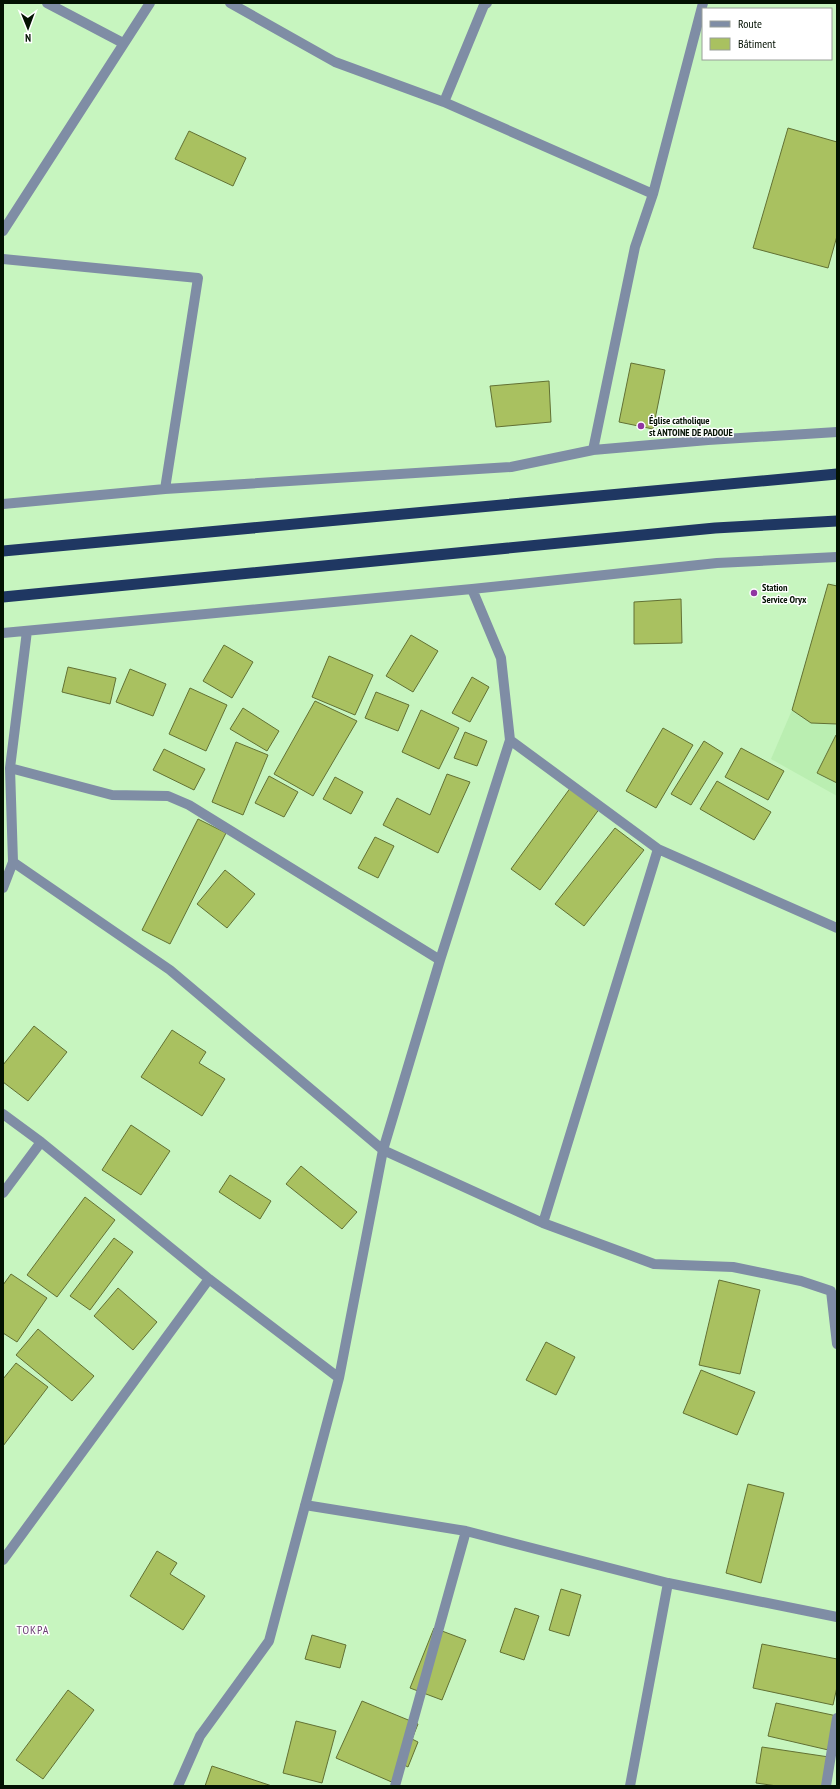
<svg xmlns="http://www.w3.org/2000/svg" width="840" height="1789" font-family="'PT Sans Narrow',sans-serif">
<rect width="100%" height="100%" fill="#c7f5bf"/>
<path fill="#baeeb1" d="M837,583V796L771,759L792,710L828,584Z"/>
<path fill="#a9c160" stroke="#627134" d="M788,128L837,142V236L828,268L753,248Z
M189,131L246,158L233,186L175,159Z
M631,363L665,370L653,429L619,422Z
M549,381L551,422L496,427L490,386Z
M828,584L837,586V724L811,723L792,710Z
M681,599L682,643L634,644V602Z
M411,635L438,651L413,692L386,676Z
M224,645L253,662L232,698L203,681Z
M329,656L373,675L355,715L312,697Z
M68,667L116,678L110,704L62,692Z
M130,669L166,684L153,716L116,702Z
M472,677L489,687L470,722L452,713Z
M190,688L227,705L206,751L169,734Z
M376,692L409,705L398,731L365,718Z
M315,701L357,721L313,796L274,774Z
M243,708L279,731L267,751L230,729Z
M421,710L459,728L439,769L402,752Z
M663,728L693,745L656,808L626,791Z
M465,732L487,741L477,766L454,758Z
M836,735L837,736V783L817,773Z
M704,741L723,753L691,805L671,794Z
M236,742L268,755L243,815L212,802Z
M741,748L784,771L768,800L725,777Z
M164,749L205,769L194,790L153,770Z
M447,774L470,782L438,853L383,825L397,798L430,815Z
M269,776L298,792L284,817L255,803Z
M335,777L363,792L351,814L323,799Z
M717,781L771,812L754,840L700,809Z
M571,787L600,808L540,890L511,869Z
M198,819L226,833L170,944L142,930Z
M615,828L644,850L584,926L555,904Z
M375,837L394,846L378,878L358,868Z
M225,870L255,894L227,928L197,904Z
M34,1026L67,1052L28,1101L3,1082V1065Z
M172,1030L206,1052L199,1063L225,1079L202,1116L141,1077Z
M131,1125L170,1151L141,1195L102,1170Z
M301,1166L357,1212L342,1229L286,1184Z
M230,1175L271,1201L260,1219L219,1192Z
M85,1197L115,1220L57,1297L27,1275Z
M114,1238L133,1252L90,1310L70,1296Z
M11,1274L47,1298L17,1342L3,1333V1285Z
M719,1280L760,1290L740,1374L699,1365Z
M118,1288L157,1322L133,1350L94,1316Z
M38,1329L94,1376L72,1401L16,1355Z
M546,1342L575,1357L556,1395L526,1380Z
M16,1363L48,1387L3,1446V1379Z
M701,1370L755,1392L737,1435L683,1413Z
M748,1484L784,1493L761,1583L726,1573Z
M157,1551L177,1563L170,1574L205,1596L183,1630L130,1596Z
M561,1589L581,1595L569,1636L549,1630Z
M515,1608L539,1616L524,1660L500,1652Z
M434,1628L466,1640L442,1700L410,1688Z
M312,1635L346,1645L340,1668L305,1659Z
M762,1644L837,1659V1687L833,1705L753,1688Z
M68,1690L94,1710L43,1779L16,1760Z
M362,1701L418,1724L412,1739L418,1742L408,1767L402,1764L394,1783L336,1758Z
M776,1703L837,1716V1752L768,1736Z
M296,1721L336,1731L322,1783L283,1773Z
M762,1747L829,1757L824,1786H777L756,1783Z
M212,1766L272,1786H205Z"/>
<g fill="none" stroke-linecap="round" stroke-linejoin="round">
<path stroke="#7f8da5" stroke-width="10" d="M47,3L123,43
M230,3L335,62L444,102L653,194
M444,102L484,5L487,3
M3,231L150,3
M3,259L198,278L165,489
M593,450L635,247L653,194L703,3
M3,504L165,489L511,467L593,450L708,440L837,432
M3,633L472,589L717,563L837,557
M510,740L658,849L837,928
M10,768L112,795L168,796L189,805L440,960
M13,862L170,970L383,1150L543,1223L654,1264L733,1267L801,1281L831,1291L837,1344
M3,888L13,862L10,768L27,631
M3,1114L41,1142L209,1279L339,1378
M3,1193L41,1142
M543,1223L658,849
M305,1505L466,1531L668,1583L837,1617
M3,1560L209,1279
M178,1786L200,1736L269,1641L339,1378L383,1150L440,960L510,740L501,658L472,589
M395,1786L466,1531
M630,1786L668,1583
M826,1786L837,1718"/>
<path stroke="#1f3762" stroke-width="11" d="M3,551L837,474
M3,597L715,528L837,521"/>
</g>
<g fill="#9036a2" stroke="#fff" stroke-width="1.5">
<circle cx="641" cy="426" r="4"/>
<circle cx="754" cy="593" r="4"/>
</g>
<g text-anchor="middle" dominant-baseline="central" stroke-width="3" stroke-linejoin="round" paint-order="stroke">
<g font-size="10" font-weight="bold" fill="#031102" stroke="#fff" text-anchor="start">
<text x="649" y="420">Église catholique<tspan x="649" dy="12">st ANTOINE DE PADOUE</tspan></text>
<text x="762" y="587">Station<tspan x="762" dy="12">Service Oryx</tspan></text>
</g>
<g font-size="12" letter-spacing="1" fill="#6b3e74" stroke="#fff">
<text x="33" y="1629">TOKPA</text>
</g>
</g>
<rect width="840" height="1789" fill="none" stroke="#031102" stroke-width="8"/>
<rect x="702" y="8" width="130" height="52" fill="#ffffff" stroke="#9aa09a"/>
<rect x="710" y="21" width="20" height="6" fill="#7f8da5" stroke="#9aa09a"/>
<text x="738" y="28" font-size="12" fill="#031102">Route</text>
<rect x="710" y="38" width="20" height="12" fill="#a9c160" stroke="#9aa09a"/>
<text x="738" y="48" font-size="12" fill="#031102">Bâtiment</text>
<g transform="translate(28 28) rotate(179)" stroke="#ffffff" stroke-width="3" paint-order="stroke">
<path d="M0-3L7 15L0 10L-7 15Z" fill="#031102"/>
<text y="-6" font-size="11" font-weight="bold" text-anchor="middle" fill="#031102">N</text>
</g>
</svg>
